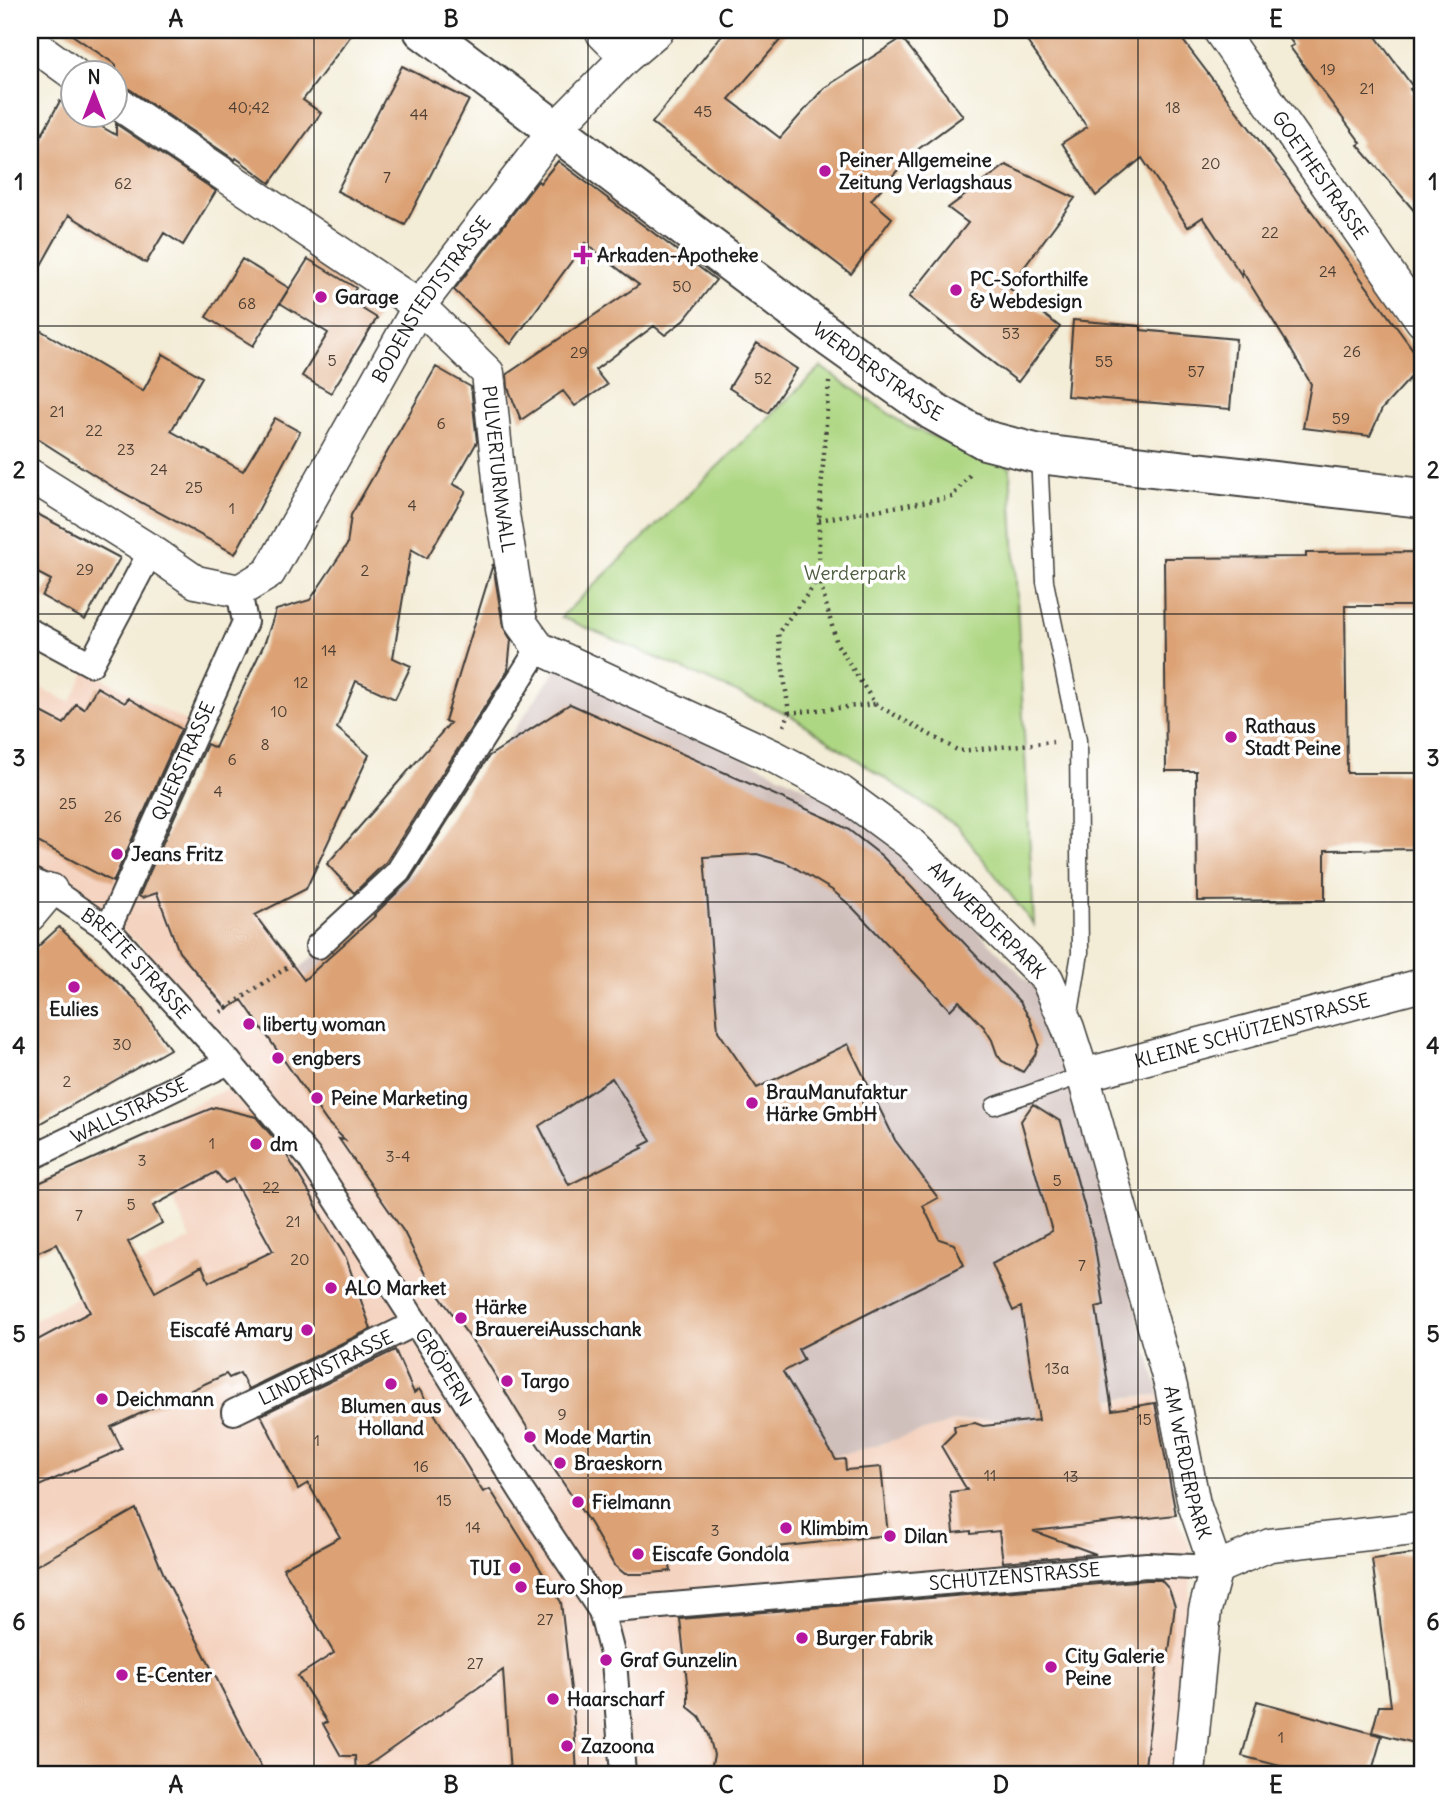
<svg xmlns="http://www.w3.org/2000/svg" width="1452" height="1804" font-family="Delius,sans-serif">
<rect width="100%" height="100%" fill="#fff"/>
<filter id="ink" filterUnits="userSpaceOnUse"><feTurbulence type="fractalNoise" baseFrequency=".0143" numOctaves="2"/><feDisplacementMap in="SourceGraphic" scale="14" xChannelSelector="R" yChannelSelector="G"/><feConvolveMatrix kernelMatrix="1 2 1 2 8 2 1 2 1" color-interpolation-filters="sRGB"/></filter>
<filter id="wash" filterUnits="userSpaceOnUse"><feTurbulence type="fractalNoise" baseFrequency=".00686" numOctaves="4" result="noise"/><feDisplacementMap in="SourceGraphic" scale="28" xChannelSelector="R" yChannelSelector="G"/><feGaussianBlur stdDeviation="1.57" result="paint"/><feColorMatrix in="noise" values="0 0 0 0 0 0 0 0 0 0 0 0 0 0 0 0 0 1.4 0 .05"/><feComposite in="paint" operator="in"/></filter>
<g filter="url(#wash)">
<rect width="100%" height="100%" fill="#f3ecd6"/>
<path fill="#f4d3c0" d="M87,670L190,724L126,866L234,872L300,968L539,1121L557,1155L529,1171L744,1464L849,1453L955,1422L1003,1418L1101,1402L1160,1395L1176,1515L1193,1554L1176,1774H30V1322L191,1239L141,1130L255,1075L140,945L104,915L30,899V683L70,702Z"/>
<path fill="#d0c0bc" d="M558,667L859,814L1037,990L1057,1030L1160,1395L1131,1397L1101,1401L1005,1442L1003,1418L955,1422L849,1453L744,1464L528,1171L556,1155L539,1122L362,1043L300,968L418,867Z"/>
<path fill="#aed783" stroke="#657a50" stroke-width="2" d="M821,367L907,426L1010,467L1034,925L958,827L790,715L561,617Z"/>
<g id="blocks">
<path fill="#dca274" fill-rule="evenodd" d="M65,30H355L303,100L321,113L270,183L236,158L235,160L126,87L116,84V65Z
M726,30H789L729,99L780,138L824,88L902,38L963,116L913,153L871,200L892,218L851,274L652,123Z
M1019,30H1175L1280,168L1422,362V365L1382,409L1370,436L1303,428L1311,384L1287,343L1242,271V276L1203,217L1188,227L1142,158L1096,196L1062,143L1087,127Z
M1283,30H1371L1413,87L1410,89L1422,104V220L1358,145L1361,143L1290,47L1294,45Z
M402,66L469,100L405,225L337,191Z
M60,101L74,110V116H83L116,135V124L216,191L183,245L164,233L146,263L69,215L30,285V156Z
M558,161L716,280L684,320L665,335L654,326L595,370L607,385L575,406L563,391L521,420L508,388L507,374L639,285L585,243L511,344L454,290L538,181L540,183Z
M1006,165L1075,198L1009,288L1060,327L1018,382L909,297L968,223L948,208Z
M242,259L289,288L253,346L206,317Z
M308,259L356,288L348,300L377,318L331,393L302,376L328,333L280,303Z
M1073,320L1141,326V330L1236,339L1230,409L1067,396Z
M30,324L143,391L163,354L202,377L171,431L243,471L275,418L300,432L235,554L113,487L30,434Z
M757,343L797,369L768,413L729,388Z
M436,367L471,387L477,442L453,484L466,491L427,558L411,549L393,658L411,666L395,699L356,681L337,728L369,755L306,889L255,915L304,980L375,916L374,915L410,880L489,756L570,704L829,819L849,830L882,856L1020,1002L1030,1019L1039,1044L1035,1055L1023,1072L1002,1061L997,1054L992,1040L984,1027L959,1001L950,1010L851,906L832,890L787,863L757,854L704,857L718,1031L757,1088L848,1044L895,1140L938,1198L923,1206L939,1239L954,1244L964,1265L798,1349L804,1360L783,1372L836,1460L845,1459L846,1470L881,1467L888,1535L757,1549L688,1559L669,1561L671,1571L642,1574H625L614,1565L591,1525L536,1442L482,1354L429,1282L404,1232L339,1139L345,1140L327,1122L242,1000L227,1009L179,952L157,893L142,898L139,896L207,744L215,748L265,642L276,610L310,600L347,545L351,515ZM612,1078L651,1141L641,1146L643,1148L569,1185L539,1126Z
M30,510L120,558L85,620L42,596L51,580L30,569Z
M1422,552V606H1345L1347,773H1422V849L1325,850V900L1197,901L1196,771H1166L1164,558L1306,557V553Z
M493,564L503,626L511,640L508,670L386,862L354,893L327,864L450,723L445,721Z
M97,687L125,703L128,698L181,729L113,882L30,838V706L64,724L76,704L84,709Z
M59,927L136,1000L170,1049L30,1129V954Z
M1033,1104L1061,1122L1094,1241L1104,1305L1096,1307L1112,1410L1155,1403L1176,1515L1033,1531L1096,1554L1003,1562L999,1531L971,1534V1531L954,1533L950,1492L967,1490L941,1446L955,1432L954,1426L975,1423L983,1426L1039,1420L1021,1307L1013,1311L992,1264L1052,1231L1021,1121Z
M215,1107L256,1117L283,1149L312,1197L324,1222L346,1258L371,1329L248,1389L240,1373L229,1378L226,1374L111,1427L122,1449L30,1490V1344L90,1312L56,1244L30,1256V1187L143,1136ZM216,1172L225,1183L233,1179L273,1251L209,1282L202,1266L155,1292L128,1242L162,1223L153,1206Z
M395,1350L414,1393L419,1389L483,1492L490,1489L561,1602L573,1707L577,1774H510L503,1670L356,1774L355,1756H341L323,1724L327,1722L298,1676L334,1653L283,1568L340,1537L308,1483L298,1489L261,1415Z
M136,1509L165,1577L265,1774H30V1569Z
M1422,1553V1745L1372,1732L1379,1706H1391L1372,1559Z
M1147,1580H1161L1169,1589L1175,1606L1168,1659H1158L1144,1774H710L714,1755L709,1735L699,1716L688,1707V1691L680,1619Z
M1257,1701L1382,1736L1371,1774H1310L1242,1756Z"/>
</g>
</g>
<g filter="url(#ink)">
<use href="#blocks" fill-opacity="0" stroke="#3c3b38" stroke-width="2"/>
<g fill="none" stroke-linecap="round" stroke-linejoin="round">
<defs>
<path id="service" d="M1039,454L1045,582L1078,740L1080,953L1069,1019
M994,1106L1083,1075"/>
<g id="pedestrian">
<path d="M30,631L91,664L151,551"/>
<path id="s1" d="M30,880L51,890L108,929L229,1062L309,1157L416,1323L522,1492L601,1611L614,1661L623,1774"/>
<path id="s2" d="M108,929L245,622L239,591"/>
<path d="M318,946L398,872L539,648"/>
<path id="s3" d="M30,1158L229,1062"/>
<path id="s4" d="M234,1412L416,1323"/>
<path id="s5" d="M601,1611L1147,1565L1216,1568"/>
</g>
<g id="minor">
<path d="M601,30L603,34L626,57"/>
<path id="s6" d="M1219,30L1422,321"/>
<path d="M30,42L74,74"/>
<path id="s7" d="M116,102L419,306L488,373L502,508L521,623L539,648L773,756L841,792L910,843L1047,979L1068,1028L1083,1075L1171,1387L1194,1504L1216,1568"/>
<path id="s8" d="M30,475L151,551L196,582L239,591L269,573L419,306L555,129L626,57L658,30"/>
<path d="M30,915L51,890"/>
<path id="s9" d="M1083,1075L1422,985"/>
<path d="M1216,1568L1270,1545L1422,1528"/>
<path d="M1189,1774L1205,1610L1216,1568"/>
</g>
<g id="tertiary">
<path id="s10" d="M423,30L832,339L933,411L985,440L1039,454L1422,498"/>
</g>
</defs>
<use href="#service" stroke="#3c3b38" stroke-width="19"/>
<use href="#pedestrian" stroke="#3c3b38" stroke-width="28"/>
<use href="#minor" stroke="#3c3b38" stroke-width="35"/>
<use href="#tertiary" stroke="#3c3b38" stroke-width="42"/>
<path stroke="#3c3b38" stroke-width="4.5" stroke-dasharray="2 5" stroke-linecap="butt" d="M829,382L819,520V579L837,644L875,704L959,751L1053,742
M819,520L952,497L971,473
M789,713L875,704
M784,726L789,713L778,633L819,579
M221,1012L295,962"/>
<use href="#service" stroke="#fff" stroke-width="16"/>
<use href="#pedestrian" stroke="#fff" stroke-width="24"/>
<use href="#minor" stroke="#fff" stroke-width="32"/>
<use href="#tertiary" stroke="#fff" stroke-width="38"/>
</g>
</g>
<path fill="none" stroke="#1c1c1c" stroke-width="2" stroke-opacity="0.55" d="M314,30V1774M588,30V1774M863,30V1774M1138,30V1774M30,326H1422M30,614H1422M30,902H1422M30,1190H1422M30,1478H1422"/>
<g fill="#b5179e" stroke="#fff" stroke-width="2.5">
<circle cx="825" cy="171" r="7"/>
<path d="M579.5 244.5h7v7h7v7h-7v7h-7v-7h-7v-7h7z"/>
<circle cx="956" cy="290" r="7"/>
<circle cx="321" cy="297" r="7"/>
<circle cx="1231" cy="737" r="7"/>
<circle cx="117" cy="854" r="7"/>
<circle cx="74" cy="987" r="7"/>
<circle cx="249" cy="1024" r="7"/>
<circle cx="278" cy="1058" r="7"/>
<circle cx="317" cy="1098" r="7"/>
<circle cx="752" cy="1103" r="7"/>
<circle cx="256" cy="1144" r="7"/>
<circle cx="331" cy="1288" r="7"/>
<circle cx="461" cy="1318" r="7"/>
<circle cx="307" cy="1330" r="7"/>
<circle cx="507" cy="1381" r="7"/>
<circle cx="391" cy="1384" r="7"/>
<circle cx="102" cy="1399" r="7"/>
<circle cx="530" cy="1437" r="7"/>
<circle cx="560" cy="1463" r="7"/>
<circle cx="578" cy="1502" r="7"/>
<circle cx="786" cy="1528" r="7"/>
<circle cx="890" cy="1536" r="7"/>
<circle cx="638" cy="1554" r="7"/>
<circle cx="515" cy="1568" r="7"/>
<circle cx="521" cy="1587" r="7"/>
<circle cx="802" cy="1638" r="7"/>
<circle cx="606" cy="1660" r="7"/>
<circle cx="1051" cy="1667" r="7"/>
<circle cx="122" cy="1675" r="7"/>
<circle cx="553" cy="1699" r="7"/>
<circle cx="567" cy="1746" r="7"/>
</g>
<g text-anchor="middle" dominant-baseline="central" stroke-width="7" stroke-linejoin="round" paint-order="stroke">
<g font-size="16" fill="#4c3e32">
<text x="1328" y="69">19</text>
<text x="1367" y="88">21</text>
<text x="249" y="107">40;42</text>
<text x="1173" y="107">18</text>
<text x="703" y="111">45</text>
<text x="419" y="114">44</text>
<text x="1211" y="163">20</text>
<text x="387" y="177">7</text>
<text x="123" y="183">62</text>
<text x="1270" y="232">22</text>
<text x="1328" y="271">24</text>
<text x="682" y="286">50</text>
<text x="247" y="303">68</text>
<text x="1011" y="333">53</text>
<text x="1352" y="351">26</text>
<text x="579" y="352">29</text>
<text x="332" y="360">5</text>
<text x="1104" y="361">55</text>
<text x="1196" y="371">57</text>
<text x="763" y="378">52</text>
<text x="57" y="411">21</text>
<text x="1341" y="418">59</text>
<text x="441" y="423">6</text>
<text x="94" y="430">22</text>
<text x="126" y="449">23</text>
<text x="159" y="469">24</text>
<text x="194" y="487">25</text>
<text x="412" y="505">4</text>
<text x="232" y="508">1</text>
<text x="85" y="569">29</text>
<text x="365" y="570">2</text>
<text x="329" y="650">14</text>
<text x="301" y="682">12</text>
<text x="279" y="711">10</text>
<text x="265" y="744">8</text>
<text x="232" y="759">6</text>
<text x="218" y="791">4</text>
<text x="68" y="803">25</text>
<text x="113" y="816">26</text>
<text x="122" y="1044">30</text>
<text x="67" y="1081">2</text>
<text x="212" y="1143">1</text>
<text x="398" y="1156">3-4</text>
<text x="142" y="1160">3</text>
<text x="1057" y="1180">5</text>
<text x="271" y="1187">22</text>
<text x="131" y="1204">5</text>
<text x="79" y="1215">7</text>
<text x="293" y="1221">21</text>
<text x="300" y="1259">20</text>
<text x="1082" y="1265">7</text>
<text x="1057" y="1368">13a</text>
<text x="562" y="1414">9</text>
<text x="1144" y="1419">15</text>
<text x="317" y="1440">1</text>
<text x="421" y="1466">16</text>
<text x="990" y="1475">11</text>
<text x="1071" y="1476">13</text>
<text x="444" y="1500">15</text>
<text x="473" y="1527">14</text>
<text x="715" y="1530">3</text>
<text x="545" y="1619">27</text>
<text x="475" y="1663">27</text>
<text x="1281" y="1737">1</text>
</g>
<g font-size="19" font-weight="bold" fill="#1c1c1c" stroke="#fff" text-anchor="start">
<text x="839" y="160">Peiner Allgemeine<tspan x="839" dy="22">Zeitung Verlagshaus</tspan></text>
<text x="597" y="255">Arkaden-Apotheke</text>
<text x="970" y="279">PC-Soforthilfe<tspan x="970" dy="22">&amp; Webdesign</tspan></text>
<text x="335" y="297">Garage</text>
<text x="1245" y="726">Rathaus<tspan x="1245" dy="22">Stadt Peine</tspan></text>
<text x="131" y="854">Jeans Fritz</text>
<text x="74" y="1009" text-anchor="middle">Eulies</text>
<text x="263" y="1024">liberty woman</text>
<text x="292" y="1058">engbers</text>
<text x="766" y="1092">BrauManufaktur<tspan x="766" dy="22">Härke GmbH</tspan></text>
<text x="331" y="1098">Peine Marketing</text>
<text x="270" y="1144">dm</text>
<text x="345" y="1288">ALO Market</text>
<text x="475" y="1307">Härke<tspan x="475" dy="22">BrauereiAusschank</tspan></text>
<text x="293" y="1330" text-anchor="end">Eiscafé Amary</text>
<text x="521" y="1381">Targo</text>
<text x="116" y="1399">Deichmann</text>
<text x="391" y="1406" text-anchor="middle">Blumen aus<tspan x="391" dy="22">Holland</tspan></text>
<text x="544" y="1437">Mode Martin</text>
<text x="574" y="1463">Braeskorn</text>
<text x="592" y="1502">Fielmann</text>
<text x="800" y="1528">Klimbim</text>
<text x="904" y="1536">Dilan</text>
<text x="652" y="1554">Eiscafe Gondola</text>
<text x="501" y="1568" text-anchor="end">TUI</text>
<text x="535" y="1587">Euro Shop</text>
<text x="816" y="1638">Burger Fabrik</text>
<text x="1065" y="1656">City Galerie<tspan x="1065" dy="22">Peine</tspan></text>
<text x="620" y="1660">Graf Gunzelin</text>
<text x="136" y="1675">E-Center</text>
<text x="567" y="1699">Haarscharf</text>
<text x="581" y="1746">Zazoona</text>
</g>
<g font-size="19" fill="#1c1c1c" stroke="#fff">
<text stroke="none"><textPath href="#s6" startOffset="177">GOETHESTRASSE</textPath></text>
<text stroke="none"><textPath href="#s8" startOffset="595">BODENSTEDTSTRASSE</textPath></text>
<text stroke="none"><textPath href="#s10" startOffset="569">WERDERSTRASSE</textPath></text>
<text stroke="none"><textPath href="#s7" startOffset="558">PULVERTURMWALL</textPath></text>
<text stroke="none"><textPath href="#s2" startOffset="184">QUERSTRASSE</textPath></text>
<text stroke="none"><textPath href="#s7" startOffset="1274">AM WERDERPARK</textPath></text>
<text stroke="none"><textPath href="#s1" startOffset="136">BREITE STRASSE</textPath></text>
<text stroke="none"><textPath href="#s9" startOffset="175">KLEINE SCHÜTZENSTRASSE</textPath></text>
<text stroke="none"><textPath href="#s3" startOffset="110">WALLSTRASSE</textPath></text>
<text stroke="none"><textPath href="#s4" startOffset="102">LINDENSTRASSE</textPath></text>
<text stroke="none"><textPath href="#s1" startOffset="646">GRÖPERN</textPath></text>
<text stroke="none"><textPath href="#s7" startOffset="1862">AM WERDERPARK</textPath></text>
<text stroke="none"><textPath href="#s5" startOffset="415">SCHÜTZENSTRASSE</textPath></text>
</g>
<g font-size="19" fill="#4f5d40" stroke="#fff">
<text x="855" y="573">Werderpark</text>
</g>
</g>
<rect width="1452" height="1804" fill="none" stroke="#fff" stroke-width="77"/>
<g transform="translate(94 94)"><circle r="33" fill="#ffffff" stroke="#a4a4a4" stroke-width="2"/>
<path d="M0-5L12 26L0 18L-12 26Z" fill="#b5179e"/>
<text y="-10" font-size="19" font-weight="bold" text-anchor="middle" fill="#1c1c1c">N</text>
</g>
<rect x="38" y="38" width="1376" height="1728" fill="none" stroke="#1c1c1c" stroke-width="2.5"/>
<g font-size="23" text-anchor="middle" font-weight="bold" fill="#1c1c1c">
<text x="176" y="27">A</text>
<text x="451" y="27">B</text>
<text x="726" y="27">C</text>
<text x="1001" y="27">D</text>
<text x="1276" y="27">E</text>
<text x="19" y="190">1</text>
<text x="1433" y="190">1</text>
<text x="19" y="478">2</text>
<text x="1433" y="478">2</text>
<text x="19" y="766">3</text>
<text x="1433" y="766">3</text>
<text x="19" y="1054">4</text>
<text x="1433" y="1054">4</text>
<text x="19" y="1342">5</text>
<text x="1433" y="1342">5</text>
<text x="19" y="1630">6</text>
<text x="1433" y="1630">6</text>
<text x="176" y="1793">A</text>
<text x="451" y="1793">B</text>
<text x="726" y="1793">C</text>
<text x="1001" y="1793">D</text>
<text x="1276" y="1793">E</text>
</g>
</svg>
